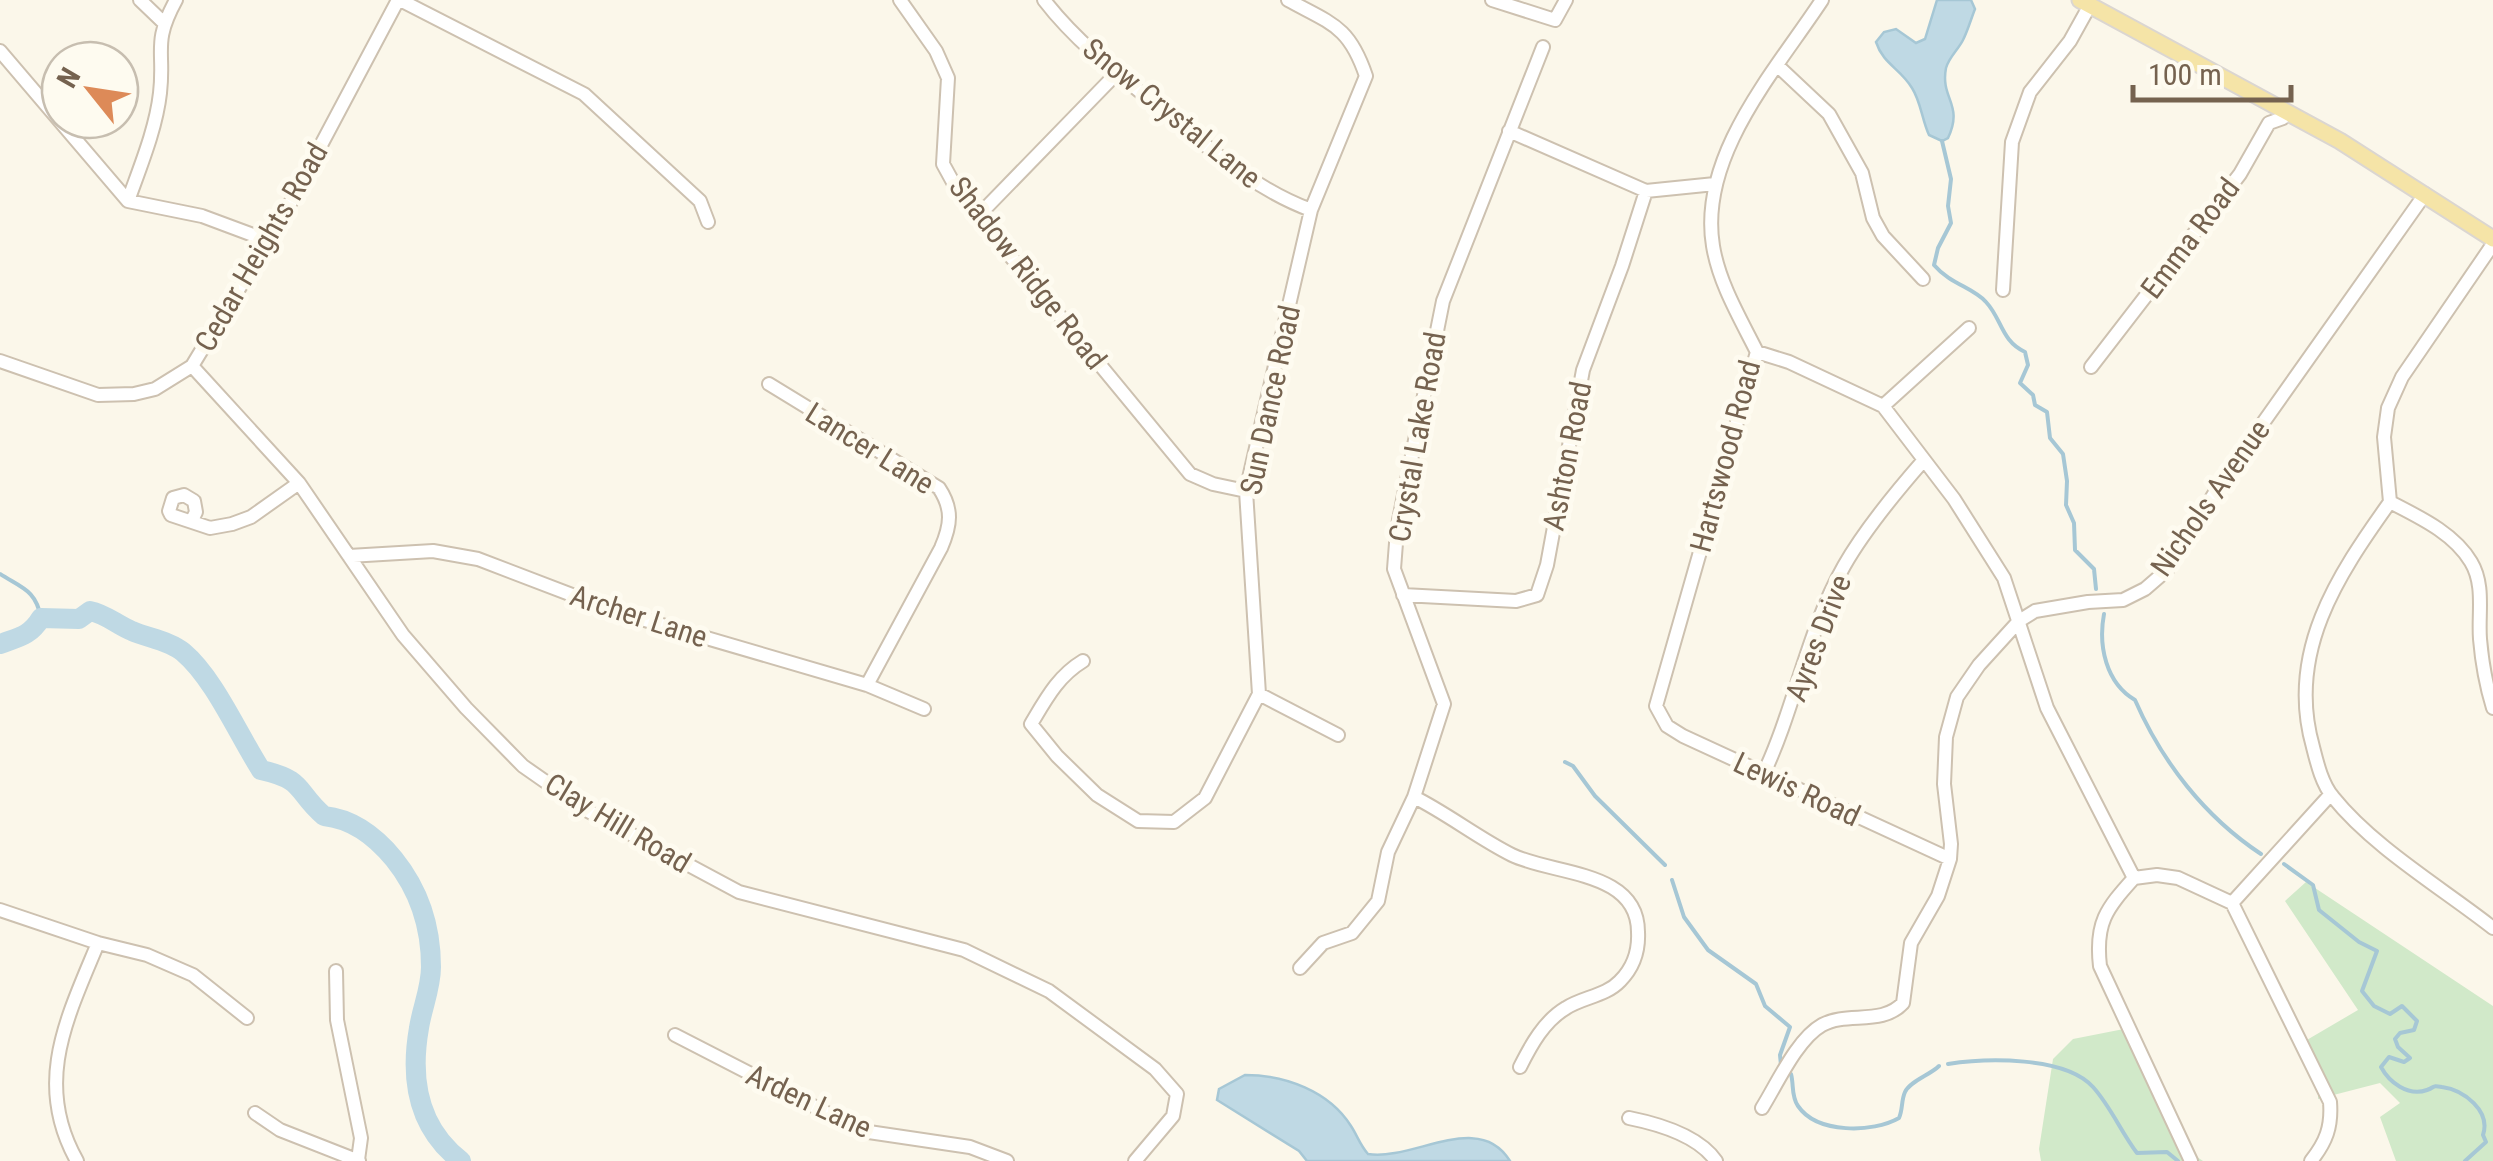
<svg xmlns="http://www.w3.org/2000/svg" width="2493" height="1161" font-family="'Roboto Condensed',sans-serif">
<rect width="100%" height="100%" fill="#fbf7ea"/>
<path fill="#d1e9c9" d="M2306,882L2493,1006V1161H2396L2380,1117L2400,1103L2380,1083L2318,1099V1085L2300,1044L2358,1010L2285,901Z
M2134,1027L2197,1157L2203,1161H2041L2039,1149L2053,1059L2073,1039Z"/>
<path fill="#bfd9e4" stroke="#a6c7d5" stroke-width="2.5" d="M1937,0H1971L1975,9C1971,19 1968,30 1963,40C1958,50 1949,57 1946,68C1940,99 1964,104 1948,138L1942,141L1929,135C1922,120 1921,102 1912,88C1901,69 1883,64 1876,42L1884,32L1896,29L1916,43L1925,39Z
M1245,1075C1285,1075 1329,1091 1351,1126C1357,1135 1360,1145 1368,1154C1414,1161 1479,1110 1510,1161H1307L1299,1151L1217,1100L1219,1089Z"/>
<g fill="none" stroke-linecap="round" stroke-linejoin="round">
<path stroke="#a6c7d5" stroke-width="4" d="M1942,141L1951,179L1948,206L1951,223L1938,248L1934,265C1950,284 1974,288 1986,302C2002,319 2001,341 2025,352L2028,365L2020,383L2033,395L2035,405L2047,412L2050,438L2063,454L2067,481L2066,505L2074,523L2075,550L2094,569L2096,589
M0,574C22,588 36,590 41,618
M2104,614C2098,646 2106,683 2135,700C2162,762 2205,817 2261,854
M1565,762L1573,766L1595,796L1665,865
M2284,864L2313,885L2319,910L2359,942L2377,951L2362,991L2374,1006L2390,1014L2402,1006L2417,1021L2414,1030L2400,1033L2395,1039L2398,1047L2410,1058L2404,1062L2389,1057L2381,1067C2389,1082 2408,1097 2427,1090C2436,1087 2431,1085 2442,1087C2464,1090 2491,1111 2483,1135L2486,1142L2465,1161
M1672,880L1684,917L1708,950L1756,984L1765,1006L1790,1027L1780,1055L1781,1065
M1948,1064C1986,1058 2065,1056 2093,1087C2111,1107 2121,1132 2137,1153L2167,1152L2178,1161
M1791,1074C1794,1085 1791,1096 1798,1106C1817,1134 1873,1133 1899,1118C1903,1109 1901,1101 1905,1092C1910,1081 1930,1075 1939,1066"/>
<path stroke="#bfd9e4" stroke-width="20" d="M0,644C19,637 30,636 41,618L79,619L90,611C106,614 117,625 132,631C148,638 170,641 183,652C214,678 238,734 261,770C306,780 295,791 324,816C353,819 376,837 394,859C419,890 431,928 431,967C431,988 422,1008 419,1028C410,1079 418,1128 461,1161"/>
<defs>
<path id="minor" d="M140,0L164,23
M400,0L584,94L700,201L708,222
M900,0L936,51L948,78L943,164L960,195L1190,474L1213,484L1246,491
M1044,0C1077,43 1122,77 1164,111C1210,149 1254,189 1311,210
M1492,0L1555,20L1566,0
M1822,0C1776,70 1698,156 1713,246C1719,283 1740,318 1757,352L1656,706L1667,726L1683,736L1950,859
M0,51L128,201L202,216L269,241
M1779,67L1829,114L1862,173L1873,218L1883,236L1923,279
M1509,131L1646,191L1715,184
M128,201C140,167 156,129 160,93C165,50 152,44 176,0
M978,216L1117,73
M2003,290L2012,142L2030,92L2070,41L2090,5
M1757,352L1789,362L1883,406L1954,499L2004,578L2047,708L2134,878
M0,361L98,395L134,394L155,389L192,366L286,211L398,0
M192,366L299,483L403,635L466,708L523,766L586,810L739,892L964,950L1049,991L1155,1069L1177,1094L1173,1116L1135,1161
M2091,367L2240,174L2269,123L2283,118L2288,112
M769,384L939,488C953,509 951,525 941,548L867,685
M1883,406L1969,328
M2390,502C2337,576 2286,653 2313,747C2317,763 2322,784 2333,797C2373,847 2442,888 2493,928
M2390,502L2384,437L2388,408L2402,377L2493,244
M2390,502C2419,517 2454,533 2471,562C2485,585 2478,614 2480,639C2482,663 2486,685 2493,708
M192,520L196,512L194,501L184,495L173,498L169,511L171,515L210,528L232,524L251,517L299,483
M349,556L433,551L478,559L614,611L867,685L924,709
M1403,595L1516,601L1537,595L1547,565L1583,370L1622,266L1646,191
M1083,661C1058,676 1046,699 1031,724L1057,756L1097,795L1138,821L1174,822L1205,798L1259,694L1246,491L1311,210L1366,76C1349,26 1332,24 1288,0
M1259,694L1338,735
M1763,775C1795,708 1807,631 1844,566C1865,529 1895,493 1923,461
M1414,797C1448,814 1478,838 1512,855C1553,875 1638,870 1638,932C1639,951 1634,967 1620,981C1606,996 1583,997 1566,1008C1544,1021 1531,1045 1520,1067
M2134,878L2157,875L2178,878L2232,903L2330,1102C2332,1127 2326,1142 2311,1161
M2134,878C2106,909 2095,923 2100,966L2191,1161
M2232,903L2330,795
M0,910L98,943L147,955L193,975L247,1018
M1300,968L1323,943L1352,933L1378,901L1388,852L1414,797L1444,704L1394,569L1397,530L1443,301L1543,47
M336,971L337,1020L361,1138L358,1160
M675,1035L862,1131L970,1147L1007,1161
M1762,1108C1777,1084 1797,1039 1822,1025C1847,1011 1882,1026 1903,1003L1911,943L1938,896L1950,859L1951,844L1944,784L1946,737L1957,697L1979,665L2019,621L2035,611L2088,602L2123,600L2145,589L2167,570L2224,478L2425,194
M255,1113L280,1130L359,1161
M1629,1118C1659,1124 1698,1135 1716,1161
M77,1161C33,1083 67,1018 98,943"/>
<path id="major" d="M2080,0L2340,141L2493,239"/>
</defs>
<use href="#minor" stroke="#cdc1b0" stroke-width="16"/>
<use href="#major" stroke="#dbd6d1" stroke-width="19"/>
<use href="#minor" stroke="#fff" stroke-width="12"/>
<use href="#major" stroke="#f5e4a7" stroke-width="15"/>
</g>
<g text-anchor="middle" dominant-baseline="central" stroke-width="10" stroke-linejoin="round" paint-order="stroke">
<g font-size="30" fill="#75624f" stroke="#fefbf0">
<text transform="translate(1172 113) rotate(39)">Snow Crystal Lane</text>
<text transform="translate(2190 238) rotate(-53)">Emma Road</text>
<text transform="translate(261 247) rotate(-60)">Cedar Heights Road</text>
<text transform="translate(1028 273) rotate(52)">Shadow Ridge Road</text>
<text transform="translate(1270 400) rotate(-78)">Sun Dance Road</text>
<text transform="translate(1417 437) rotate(-80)">Crystal Lake Road</text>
<text transform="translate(870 448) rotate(32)">Lancer Lane</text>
<text transform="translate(1567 456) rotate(-79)">Ashton Road</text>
<text transform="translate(1725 456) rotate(-75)">Hartswood Road</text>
<text transform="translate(2210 498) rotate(-55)">Nichols Avenue</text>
<text transform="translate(639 616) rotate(18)">Archer Lane</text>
<text transform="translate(1818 638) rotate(-69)">Ayres Drive</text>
<text transform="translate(1797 789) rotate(25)">Lewis Road</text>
<text transform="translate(618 823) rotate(31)">Clay Hill Road</text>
<text transform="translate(809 1101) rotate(25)">Arden Lane</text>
</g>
</g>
<g transform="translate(90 90) rotate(300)"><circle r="48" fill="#fefbf0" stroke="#c7beb0" stroke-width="2.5"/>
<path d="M0-8L18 38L0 25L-18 38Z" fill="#dd8a58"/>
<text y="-15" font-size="28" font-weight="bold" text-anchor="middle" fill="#75624f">N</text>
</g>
<path d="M2133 85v15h158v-15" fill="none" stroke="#75624f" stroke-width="5"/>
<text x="2148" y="85" font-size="30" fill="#75624f" stroke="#fefbf0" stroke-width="8" paint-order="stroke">100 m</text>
</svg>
